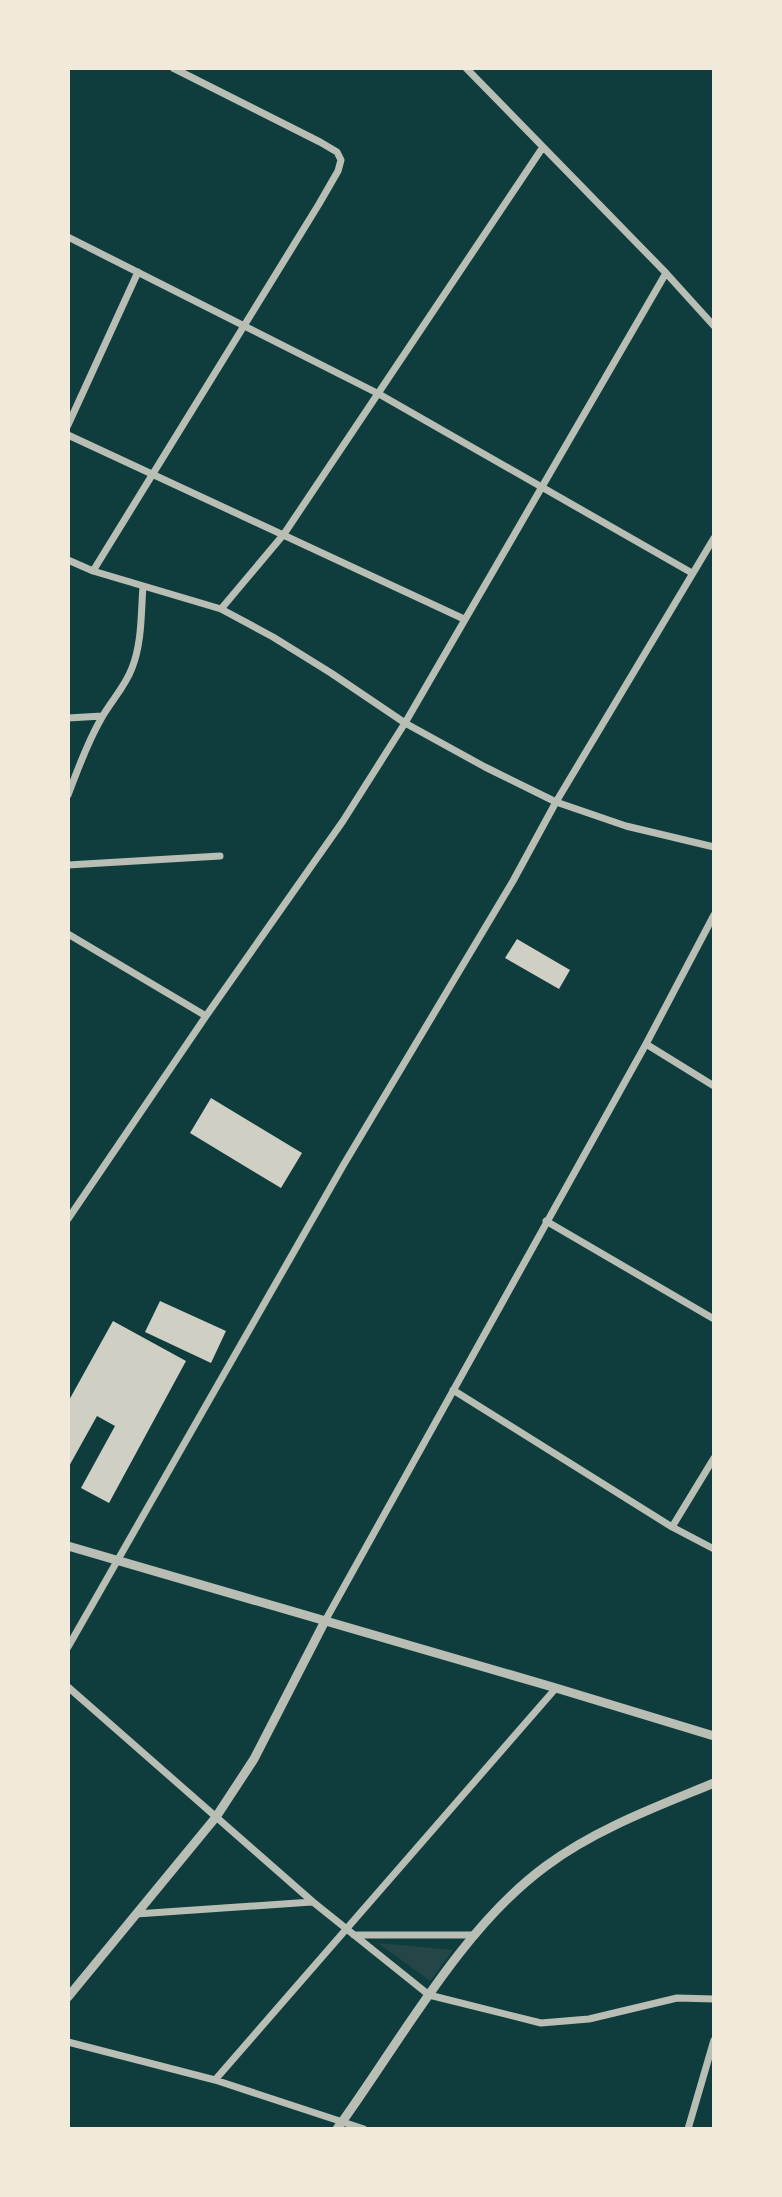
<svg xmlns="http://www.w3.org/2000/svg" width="782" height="2197" font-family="'Work Sans',sans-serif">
<rect width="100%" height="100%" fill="#0f3d3e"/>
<path fill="#244646" d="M378,1943L453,1950L430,1981Z"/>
<path fill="#cfcfc3" d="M517,939L570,970L559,989L505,958Z
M211,1098L302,1153L281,1188L190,1133Z
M160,1301L226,1331L211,1363L145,1332Z
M113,1321L186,1361L109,1503L81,1488L115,1426L97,1416L68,1468V1402Z"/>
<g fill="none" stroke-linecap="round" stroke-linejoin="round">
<path stroke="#b8beb3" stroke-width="7" d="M466,68L666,273L714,326
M68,237L379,394L692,573
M68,425L138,272
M68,435L464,619
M68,560L93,571L221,609L273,637L331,673L405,723L485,767L556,802L626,826L714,847
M93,571L319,204L338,171L341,160L337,152L320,142L173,68
M221,609L284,534L543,147
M68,718L102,716
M68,795C78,769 87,743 101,719C111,701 125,687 132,668C142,643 141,613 143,586
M68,865L220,856
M68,934L206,1016
M646,1044L714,1086
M68,1219L206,1016L343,821L405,723L666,273
M546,1221L714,1319
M453,1390L672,1527L714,1549
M672,1527L714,1458
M325,1621L646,1044L714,915
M68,1647L344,1164L513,881L556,802L714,538
M68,1687L313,1902L429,1995L541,2023L589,2019L677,1998L714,1999
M136,1914L312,1902
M354,1935H475
M68,2042L215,2080L364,2129
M215,2080L556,1688
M688,2129L714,2040"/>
<path stroke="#b8beb3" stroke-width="9" d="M68,1546L556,1688L714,1736
M68,1997L216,1817L254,1759L325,1621
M337,2129C399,2044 461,1928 546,1866C596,1829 656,1807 714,1783"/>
</g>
<rect width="782" height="2197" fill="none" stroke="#f1e9da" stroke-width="140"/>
</svg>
